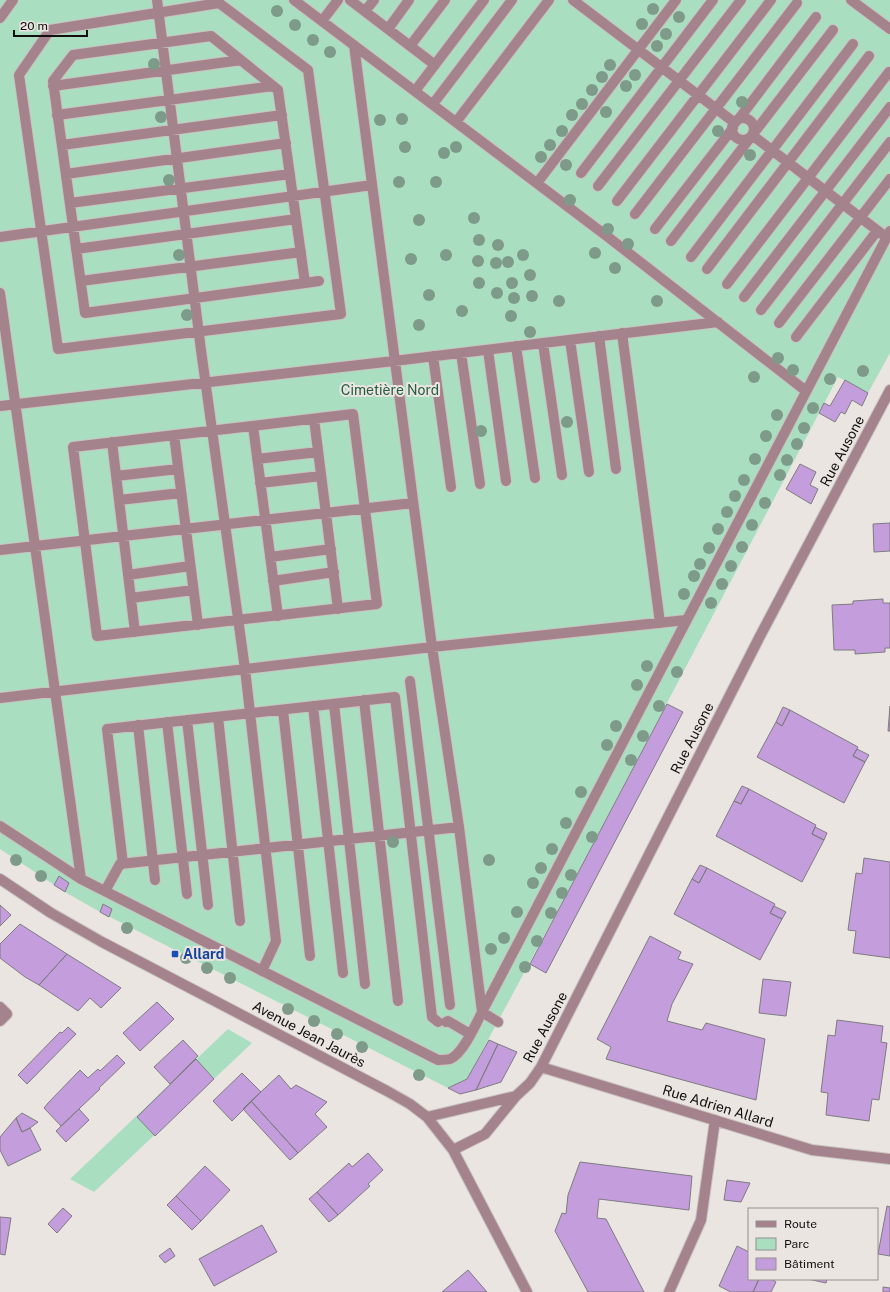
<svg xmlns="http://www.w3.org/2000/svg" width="890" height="1292" font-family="'Public Sans',sans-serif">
<rect width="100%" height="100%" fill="#ebe5e2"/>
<path fill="#a9dfc0" d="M0,0H890V353L868,393L838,377L583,863L467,1079L448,1088L100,912L65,892L0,849Z
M228,1029L252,1043L94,1192L70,1179Z"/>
<path fill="#c49edc" stroke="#7e7b80" d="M845,380L868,393L862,406L852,400L845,414L841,412L835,422L819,413L824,403L830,406Z
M800,464L816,472L810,485L818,489L811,504L786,489Z
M890,523V551L874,552L873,524Z
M883,599V603H890V648H885V652L855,654V650H834L832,605L853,604V601Z
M667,704L683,712L546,973L530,964Z
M890,706V731H888Z
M783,707L790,710L782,726L776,722Z
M790,710L858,747L853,756L865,762L844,803L757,757L776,722L782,726Z
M857,749L869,755L865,762L853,756Z
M742,786L749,789L741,804L734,801Z
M749,789L816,825L812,834L824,840L802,882L716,836L734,801L741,804Z
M815,827L827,833L824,840L812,834Z
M864,858L890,862V958L853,953L856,931L848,930L856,873L862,874Z
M700,865L707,868L699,883L692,879Z
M707,868L775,904L770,913L782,919L760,960L674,914L692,879L699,883Z
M59,876L69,883L65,892L54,885Z
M103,904L112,909L109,917L100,912Z
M0,905L11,915L0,926Z
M774,906L786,912L782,919L770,913Z
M20,924L67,954L39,985L25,977L0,958V944Z
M650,936L681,952L678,959L693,964L672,1004L667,1021L702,1030L706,1023L765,1039L756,1100L606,1059L611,1047L597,1039Z
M67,954L121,988L101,1008L90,998L78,1011L39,985Z
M763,979L791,982L786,1016L759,1013Z
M157,1002L174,1019L140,1051L123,1033Z
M837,1020L883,1026L881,1042L887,1043L879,1100L872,1099L869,1121L826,1115L828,1093L821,1092L828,1035L835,1036Z
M68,1027L76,1034L27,1084L18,1075L60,1032L62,1033Z
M183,1040L198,1056L170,1084L154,1067Z
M489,1040L498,1044L476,1090L460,1094L448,1088L467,1079Z
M498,1044L517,1052L501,1082L476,1090Z
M117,1055L125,1063L99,1088L100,1089L61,1126L44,1108L48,1103L80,1070L88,1078L98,1069L100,1071Z
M196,1059L214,1079L155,1136L137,1117Z
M242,1073L261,1092L232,1121L213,1101Z
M279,1075L291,1089L296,1085L327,1102L315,1114L327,1127L298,1153L251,1101Z
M251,1101L298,1153L290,1160L243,1109Z
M79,1109L89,1120L66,1142L56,1131Z
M22,1113L38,1122L30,1128L22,1132L16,1118Z
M16,1118L22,1132L30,1128L41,1150L8,1166L0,1150V1137Z
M368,1153L383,1170L368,1184L370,1186L338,1215L317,1192L349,1163L352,1167Z
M580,1162L692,1176L689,1210L599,1199L597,1218L606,1219L644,1292H588L555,1231L562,1213L566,1214L568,1195Z
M205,1166L230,1190L201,1221L176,1196Z
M727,1180L750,1183L741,1202L724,1200Z
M317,1192L338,1215L329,1222L309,1199Z
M176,1196L201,1221L192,1230L167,1205Z
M887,1206L890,1207V1256L878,1254Z
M63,1208L72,1216L57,1233L48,1224Z
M0,1217L11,1218L5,1255L0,1254Z
M262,1225L277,1252L214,1286L199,1259Z
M737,1246L749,1252V1279H759L753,1292H731L719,1286Z
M170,1248L175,1256L165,1263L159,1256Z
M468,1270L487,1292H442Z
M759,1279H771L776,1282L771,1292H753Z
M808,1279H827L826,1283Z
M883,1287L890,1288V1292H883Z"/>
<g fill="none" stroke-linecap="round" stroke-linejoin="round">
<defs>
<path id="minor" d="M157,0L201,350L245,669L276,941L262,971
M294,0L608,237L806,391
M350,0L435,65
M573,0L735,123
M851,0L890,29
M219,3L308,70L341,314L58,349L19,75L50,30Z
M365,11L374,0
M0,18L13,0
M322,21L338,0
M388,29L409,0
M354,45L432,647L459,827L482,1012L498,1022
M410,46L445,0
M53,86L241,60
M415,91L484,0
M433,104L512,0
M57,115L273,86
M732 129a11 11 0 1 1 22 0a11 11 0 1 1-22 0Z
M738,120L816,17
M456,122L549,0
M752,135L886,237
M62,145L282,115
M581,173L713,0
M66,174L286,143
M537,183L676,0
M598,186L741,0
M617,201L771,0
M70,203L290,174
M635,214L797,3
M655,229L733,128
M0,237L372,185
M671,241L833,30
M76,249L296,219
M691,257L853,44
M707,269L869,56
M81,281L301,252
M305,283L278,90L211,36L73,55L53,81L85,313L305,283L319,281
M727,284L889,72
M0,293L81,879
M744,297L890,107
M761,310L890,142
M779,323L890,179
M622,333L660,623
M599,336L616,469
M796,337L877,231
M570,340L589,472
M543,343L562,475
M516,346L535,478
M488,350L506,481
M461,353L480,484
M433,356L451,487
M0,406L394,361L718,322
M353,414L377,604L97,636L73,447Z
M314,419L338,609
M253,426L278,616
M174,435L198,625
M112,442L135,632
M257,459L318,452
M116,476L178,469
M260,483L321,476
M119,500L181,493
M0,550L413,503
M270,557L331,549
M128,575L190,566
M273,581L334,572
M131,598L193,590
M410,681L450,1005
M0,698L432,647L686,620
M364,700L398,1001
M334,704L365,984
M313,706L343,973
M283,710L310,956
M218,717L240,921
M187,720L208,905
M167,722L187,894
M138,725L155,880
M0,826L81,879L438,1060C442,1060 446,1060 450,1059C463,1054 476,1024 482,1012L890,231
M123,864L107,729L395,697L432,1017L438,1022
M0,879L51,913L102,942L387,1091L410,1104L427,1117L453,1150L527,1292
M105,891L120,864L459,827
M0,1007L7,1014L0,1021
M446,1022L448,1021L470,1034
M541,1067L812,1150L890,1159
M427,1117L516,1096
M453,1150L485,1134L516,1096L530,1083L541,1067L759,638L890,390
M669,1292L701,1220L715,1120"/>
</defs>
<use href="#minor" stroke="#c8c3c0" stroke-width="12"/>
<use href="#minor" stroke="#a5838d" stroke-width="10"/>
</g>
<g fill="#7e9a89">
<circle cx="653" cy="9" r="6"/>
<circle cx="277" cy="11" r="6"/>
<circle cx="679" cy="17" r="6"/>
<circle cx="642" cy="24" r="6"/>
<circle cx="295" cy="25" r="6"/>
<circle cx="666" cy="34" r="6"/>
<circle cx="313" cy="40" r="6"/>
<circle cx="657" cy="46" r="6"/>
<circle cx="330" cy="52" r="6"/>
<circle cx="154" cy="64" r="6"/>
<circle cx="610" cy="65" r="6"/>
<circle cx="635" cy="75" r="6"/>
<circle cx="602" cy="77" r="6"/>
<circle cx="626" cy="86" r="6"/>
<circle cx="592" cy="90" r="6"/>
<circle cx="742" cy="102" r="6"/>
<circle cx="582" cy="104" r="6"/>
<circle cx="606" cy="112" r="6"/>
<circle cx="572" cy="115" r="6"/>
<circle cx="161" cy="117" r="6"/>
<circle cx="402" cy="119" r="6"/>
<circle cx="380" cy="120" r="6"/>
<circle cx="562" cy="131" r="6"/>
<circle cx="718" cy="131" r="6"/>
<circle cx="550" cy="145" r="6"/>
<circle cx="405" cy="147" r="6"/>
<circle cx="456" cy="147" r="6"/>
<circle cx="444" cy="153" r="6"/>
<circle cx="750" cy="155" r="6"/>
<circle cx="541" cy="157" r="6"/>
<circle cx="566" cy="165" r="6"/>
<circle cx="169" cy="180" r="6"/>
<circle cx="399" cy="182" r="6"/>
<circle cx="436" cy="182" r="6"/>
<circle cx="570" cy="200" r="6"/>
<circle cx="474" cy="218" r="6"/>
<circle cx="419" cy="220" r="6"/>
<circle cx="608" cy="229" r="6"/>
<circle cx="479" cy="240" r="6"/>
<circle cx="628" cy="244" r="6"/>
<circle cx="498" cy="245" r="6"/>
<circle cx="595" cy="253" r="6"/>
<circle cx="179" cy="255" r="6"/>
<circle cx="446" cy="255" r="6"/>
<circle cx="523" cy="255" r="6"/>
<circle cx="411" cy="259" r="6"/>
<circle cx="478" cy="261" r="6"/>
<circle cx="508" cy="262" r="6"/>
<circle cx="496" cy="263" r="6"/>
<circle cx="615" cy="268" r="6"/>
<circle cx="530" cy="275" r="6"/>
<circle cx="479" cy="283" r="6"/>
<circle cx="512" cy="283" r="6"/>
<circle cx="497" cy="293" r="6"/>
<circle cx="429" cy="295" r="6"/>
<circle cx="532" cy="296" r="6"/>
<circle cx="514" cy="298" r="6"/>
<circle cx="559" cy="301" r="6"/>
<circle cx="657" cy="301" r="6"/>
<circle cx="462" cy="311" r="6"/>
<circle cx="187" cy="315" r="6"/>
<circle cx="511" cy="316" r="6"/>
<circle cx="419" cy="325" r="6"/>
<circle cx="530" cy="332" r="6"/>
<circle cx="778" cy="358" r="6"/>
<circle cx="793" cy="370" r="6"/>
<circle cx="863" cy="371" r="6"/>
<circle cx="754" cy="377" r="6"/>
<circle cx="830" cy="379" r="6"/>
<circle cx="813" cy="408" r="6"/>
<circle cx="777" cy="415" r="6"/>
<circle cx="567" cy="422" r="6"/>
<circle cx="804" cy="428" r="6"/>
<circle cx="481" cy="431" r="6"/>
<circle cx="766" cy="436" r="6"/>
<circle cx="797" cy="444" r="6"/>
<circle cx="755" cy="459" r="6"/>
<circle cx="787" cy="460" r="6"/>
<circle cx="780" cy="475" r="6"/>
<circle cx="744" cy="480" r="6"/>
<circle cx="735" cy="496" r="6"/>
<circle cx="765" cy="503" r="6"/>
<circle cx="727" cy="512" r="6"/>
<circle cx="752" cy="525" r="6"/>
<circle cx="718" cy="529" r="6"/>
<circle cx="742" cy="547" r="6"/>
<circle cx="709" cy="548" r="6"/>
<circle cx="700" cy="564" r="6"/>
<circle cx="731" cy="566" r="6"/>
<circle cx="694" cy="576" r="6"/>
<circle cx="722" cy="584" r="6"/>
<circle cx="684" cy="594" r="6"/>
<circle cx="711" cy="603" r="6"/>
<circle cx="647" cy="666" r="6"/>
<circle cx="677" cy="672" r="6"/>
<circle cx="637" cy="685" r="6"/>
<circle cx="659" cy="706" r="6"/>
<circle cx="616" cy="726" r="6"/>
<circle cx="643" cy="736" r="6"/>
<circle cx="607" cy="745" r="6"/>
<circle cx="631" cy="760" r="6"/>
<circle cx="581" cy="792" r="6"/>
<circle cx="566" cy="823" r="6"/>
<circle cx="592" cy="837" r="6"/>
<circle cx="393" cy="842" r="6"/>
<circle cx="552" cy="849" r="6"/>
<circle cx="16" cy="860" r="6"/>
<circle cx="489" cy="860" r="6"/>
<circle cx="541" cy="868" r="6"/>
<circle cx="571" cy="875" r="6"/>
<circle cx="41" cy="876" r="6"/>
<circle cx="533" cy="883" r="6"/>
<circle cx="562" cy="893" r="6"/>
<circle cx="517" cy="912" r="6"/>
<circle cx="551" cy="913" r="6"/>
<circle cx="127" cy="928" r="6"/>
<circle cx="504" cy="938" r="6"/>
<circle cx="537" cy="941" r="6"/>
<circle cx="491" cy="949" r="6"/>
<circle cx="186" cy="958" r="6"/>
<circle cx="525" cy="967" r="6"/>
<circle cx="207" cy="968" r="6"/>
<circle cx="230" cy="978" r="6"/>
<circle cx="288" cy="1009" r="6"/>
<circle cx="314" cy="1021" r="6"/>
<circle cx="337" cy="1034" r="6"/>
<circle cx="362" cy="1047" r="6"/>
<circle cx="419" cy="1075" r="6"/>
</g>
<rect fill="#1a4fb4" stroke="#ebe5e2" stroke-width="1.5" x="171" y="950" width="8" height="8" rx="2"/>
<g text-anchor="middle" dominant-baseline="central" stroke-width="4" stroke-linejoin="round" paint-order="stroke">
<g font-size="14" fill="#255d41" stroke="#ebe5e2">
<text x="390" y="390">Cimetière Nord</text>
</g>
<g font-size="14" fill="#12100f" stroke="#ebe5e2">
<text transform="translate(842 451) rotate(-62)">Rue Ausone</text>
<text transform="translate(692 738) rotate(-63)">Rue Ausone</text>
<text transform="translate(545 1027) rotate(-62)">Rue Ausone</text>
<text transform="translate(309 1034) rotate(28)">Avenue Jean Jaurès</text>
<text transform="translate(718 1106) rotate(17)">Rue Adrien Allard</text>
</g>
<g font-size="14" font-weight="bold" fill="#164399" stroke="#ebe5e2" text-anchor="start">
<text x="183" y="954">Allard</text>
</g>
</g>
<rect x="748" y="1208" width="130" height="72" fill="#ebe5e2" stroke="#94908e"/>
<rect x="756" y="1221" width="20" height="6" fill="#a5838d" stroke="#94908e"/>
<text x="784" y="1228" font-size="12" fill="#12100f">Route</text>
<rect x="756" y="1238" width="20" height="12" fill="#a9dfc0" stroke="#94908e"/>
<text x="784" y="1248" font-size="12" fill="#12100f">Parc</text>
<rect x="756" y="1258" width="20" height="12" fill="#c49edc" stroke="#94908e"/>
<text x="784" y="1268" font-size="12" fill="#12100f">Bâtiment</text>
<path d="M14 30v6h73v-6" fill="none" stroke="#12100f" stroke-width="2"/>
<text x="20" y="30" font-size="12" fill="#12100f" stroke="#ebe5e2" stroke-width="3" paint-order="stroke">20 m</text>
</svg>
